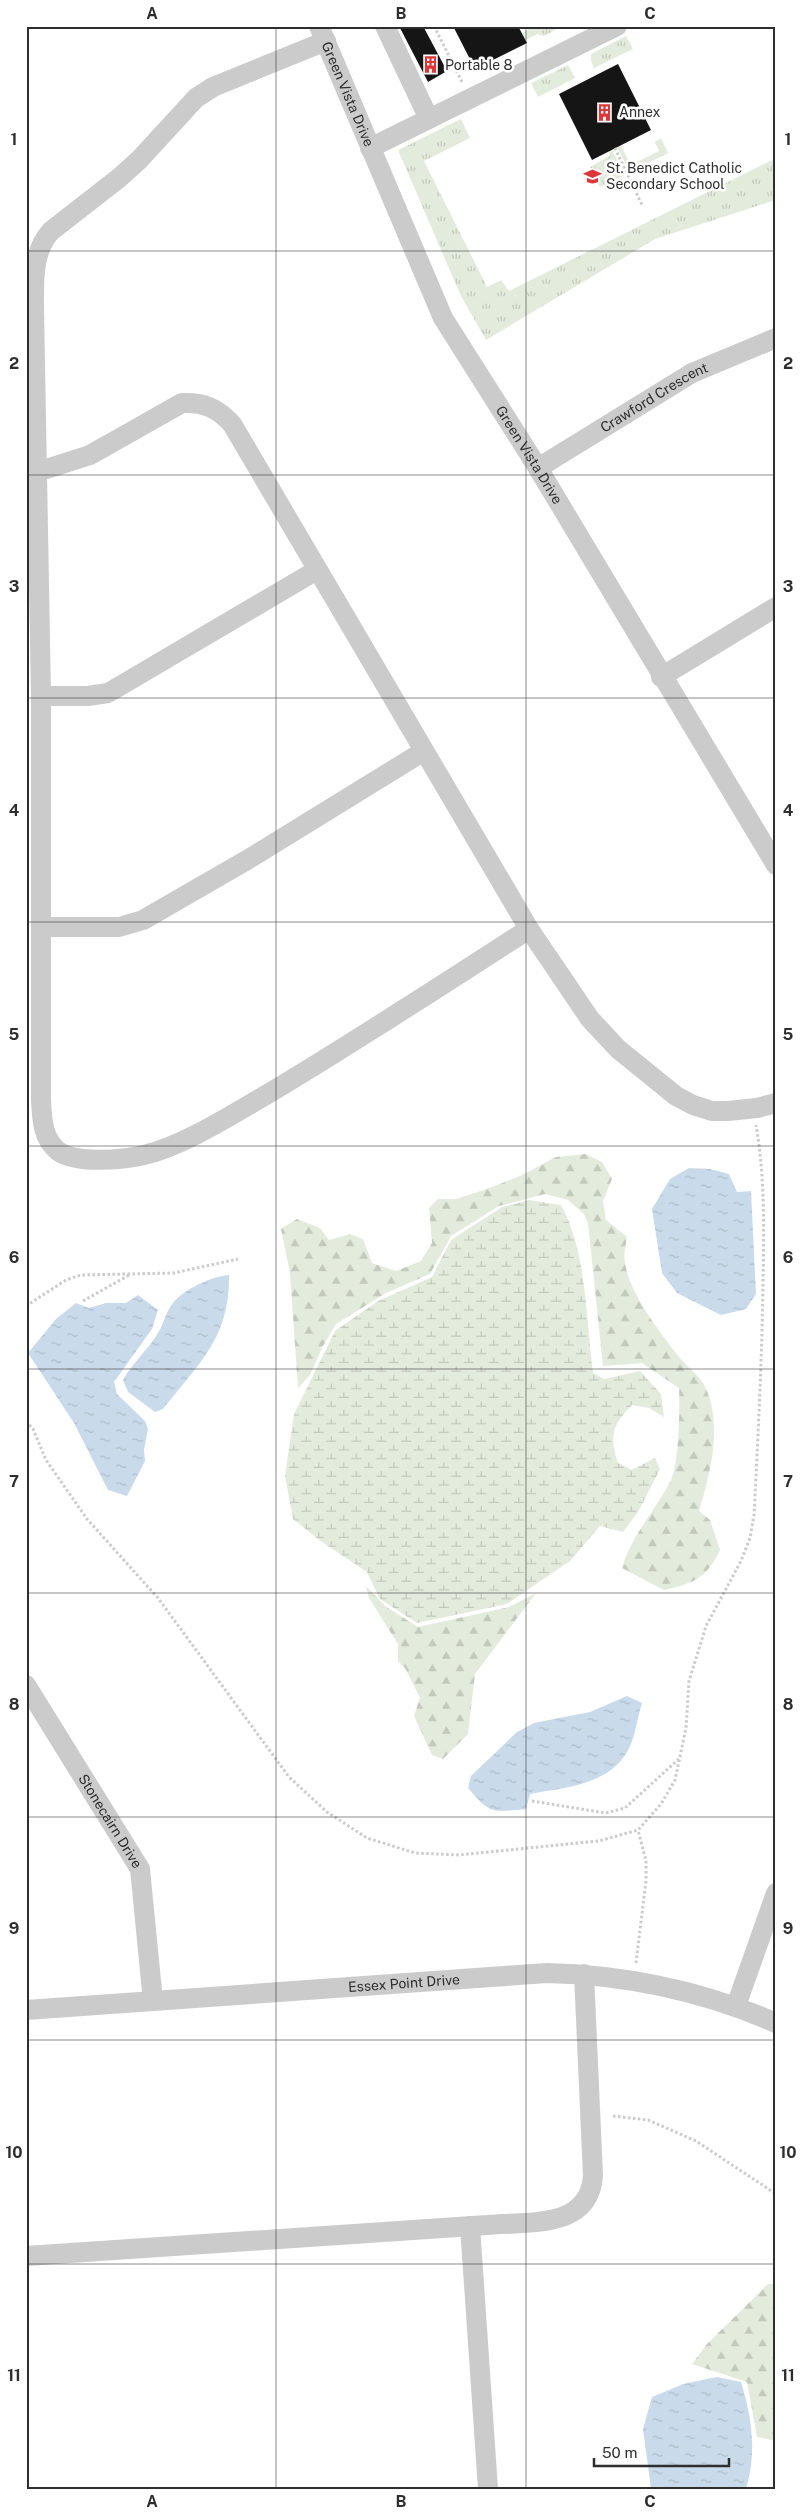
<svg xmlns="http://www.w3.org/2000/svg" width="802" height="2515" font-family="'Public Sans',sans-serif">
<defs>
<pattern id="grass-tufts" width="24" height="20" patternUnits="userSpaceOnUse" patternTransform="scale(1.25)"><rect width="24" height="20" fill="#e3ebdc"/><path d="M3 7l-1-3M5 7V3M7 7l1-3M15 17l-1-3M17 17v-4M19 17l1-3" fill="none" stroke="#c3cabd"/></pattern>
<pattern id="forest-firs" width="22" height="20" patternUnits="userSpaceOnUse" patternTransform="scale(1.25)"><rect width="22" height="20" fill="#e3ebdc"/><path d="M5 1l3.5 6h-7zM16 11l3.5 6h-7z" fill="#c3cabd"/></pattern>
<pattern id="wetland-marsh" width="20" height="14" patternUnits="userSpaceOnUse" patternTransform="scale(1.25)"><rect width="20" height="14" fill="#e3ebdc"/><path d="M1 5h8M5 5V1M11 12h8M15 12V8" fill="none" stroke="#c3cabd"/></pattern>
<pattern id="water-ripples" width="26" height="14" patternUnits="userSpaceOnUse" patternTransform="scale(1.25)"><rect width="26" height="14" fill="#c9dbea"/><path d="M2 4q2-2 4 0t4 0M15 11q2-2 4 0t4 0" fill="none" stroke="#adbcc9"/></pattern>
</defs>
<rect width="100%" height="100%" fill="#fff"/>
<path fill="url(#grass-tufts)" d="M526,26H562L544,36L537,34L526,40L522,33L528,30Z
M626,36L633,49L594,68L591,60V54Z
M568,65L575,78L538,97L531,83Z
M461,119L470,138L424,161L487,287L501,280L509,291L776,158V200L655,239L486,340L461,296L398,150Z
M661,138L668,153L630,172L617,147L621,146L631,165L659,151L655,142Z
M612,150L625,175L600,187L590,167L610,156L609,151Z"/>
<path fill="url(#forest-firs)" d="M586,1154L602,1162L612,1179L603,1201L606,1220L627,1237C626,1245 623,1255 625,1263C629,1292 658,1330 676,1353C686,1367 700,1374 707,1391C722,1429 710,1474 699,1511L710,1520L720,1550C706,1579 694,1583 664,1590L622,1568C631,1536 656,1510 671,1480C679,1464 680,1408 679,1388L642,1363L603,1366L588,1223L584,1214L568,1200L545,1194L499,1206L451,1236L430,1274L386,1293L336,1324L323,1346L310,1375L298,1388L290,1273L281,1229L297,1219L320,1228L329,1240L350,1234L363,1239L372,1263L396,1271L421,1261L432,1243L429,1208L438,1199H456L484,1190L520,1176L556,1157Z
M366,1586L385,1606L418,1627L509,1607L536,1593L475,1674L468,1734L443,1759L432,1755L414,1716L420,1698L405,1668L398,1661V1644L369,1598Z
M768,2284H776V2441L757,2437L747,2382L692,2364L707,2344Z"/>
<path fill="url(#wetland-marsh)" d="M529,1200L561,1205C587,1252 586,1320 593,1373L604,1379L640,1371L661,1394L664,1417L649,1408L632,1405C612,1425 609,1436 618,1463L632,1470L655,1458L660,1469L638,1512L623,1532L600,1526L570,1561L507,1604L417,1623L380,1599L367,1572L322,1542L293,1519L285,1476L294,1414L335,1331L378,1301L432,1277L451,1240L502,1207Z"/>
<path fill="url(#water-ripples)" d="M689,1168L710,1169L729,1174L737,1192L751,1191L756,1294L746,1309L721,1315L677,1293L662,1273L652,1209L670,1179Z
M229,1275C230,1338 199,1363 163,1409L155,1412L128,1392L123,1380C132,1363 148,1350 158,1333C164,1324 166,1310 174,1302C184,1289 213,1276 229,1275Z
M138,1295L158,1310L152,1329L114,1382L117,1394L145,1421L148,1429L144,1450L145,1461L127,1496L108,1490L74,1423L28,1353L56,1319L76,1303L89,1308L106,1303H126Z
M627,1696L642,1703C638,1716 636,1731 631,1744C614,1785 567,1787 530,1794L526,1809C492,1812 491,1815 468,1788L471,1776L517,1732L534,1723L590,1712Z
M717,2377L741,2382C752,2418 757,2452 746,2489H651L643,2429L652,2397L683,2384Z"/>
<path fill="#151515" d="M399,26H423L447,71L428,82Z
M453,26H518L527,43L475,69Z
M618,64L651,130L592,160L559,94Z"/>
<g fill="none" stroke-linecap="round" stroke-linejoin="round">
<path stroke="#cbcbcb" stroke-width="3" stroke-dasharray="2.5 2.5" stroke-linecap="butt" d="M434,26L462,82
M479,71L496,63
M615,148L642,205
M83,1301L131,1274
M26,1306L66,1280L81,1275L174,1273L238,1259
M26,1421L33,1429L46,1460L87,1519L158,1598L289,1777L327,1812L367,1838L415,1853L459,1855L599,1841L638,1830L661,1804L675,1780L686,1728L689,1681L706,1626L741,1561L750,1538L754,1515C758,1437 762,1359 763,1282C764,1230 765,1177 756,1125
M532,1801L606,1813L625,1808L681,1757
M636,1963L646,1881V1861L638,1830
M613,2116L648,2120L696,2141L776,2194"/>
<g stroke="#cbcbcb" stroke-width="20">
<path id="s1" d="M319,26L443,318L538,468L776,865"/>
<path d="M385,26L429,119"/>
<path d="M326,41L213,87L196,98L139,160L119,178L51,231C32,252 34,281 34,308L41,696V1099C42,1118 42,1138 58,1151C75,1164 123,1160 144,1155C183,1146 231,1115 266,1095C355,1042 442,985 529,929"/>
<path d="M370,148L617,26"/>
<path id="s2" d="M538,468L692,373L776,338"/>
<path d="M37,472L90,455L182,403C204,402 217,408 232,424L529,929L590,1019L618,1049L676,1096L693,1105L712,1111H728L757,1108L776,1103"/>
<path d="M661,677L776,607"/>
<path d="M41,696H88L108,693L317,570"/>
<path d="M41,927H119L143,920L247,860L424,751"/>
<path id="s3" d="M26,1685L140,1869L153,2001"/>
<path d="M736,2006L776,1893"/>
<path id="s4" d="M26,2010L547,1973C626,1975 703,1991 776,2023"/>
<path d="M470,2226L488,2489"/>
<path d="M26,2256L487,2225C528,2221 589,2230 593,2176L584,1974"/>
</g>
</g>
<path fill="none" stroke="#2e2e2e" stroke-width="1" stroke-opacity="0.55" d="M276,26V2489M526,26V2489M26,251H776M26,475H776M26,698H776M26,922H776M26,1146H776M26,1369H776M26,1593H776M26,1817H776M26,2040H776M26,2264H776"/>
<defs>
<symbol id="building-bare" viewBox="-9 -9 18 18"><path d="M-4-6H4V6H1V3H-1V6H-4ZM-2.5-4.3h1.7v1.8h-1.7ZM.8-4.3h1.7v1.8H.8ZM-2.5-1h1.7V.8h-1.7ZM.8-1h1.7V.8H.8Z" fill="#de3739" stroke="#fff" stroke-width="2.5" paint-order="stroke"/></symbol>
<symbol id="school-bare" viewBox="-9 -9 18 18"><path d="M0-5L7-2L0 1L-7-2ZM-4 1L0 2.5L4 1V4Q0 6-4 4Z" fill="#de3739" stroke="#fff" stroke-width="2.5" paint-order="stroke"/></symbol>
</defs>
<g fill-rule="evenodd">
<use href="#building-bare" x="418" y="52" width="25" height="25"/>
<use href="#building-bare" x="592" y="100" width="25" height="25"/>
<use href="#school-bare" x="580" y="164" width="25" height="25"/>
</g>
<g text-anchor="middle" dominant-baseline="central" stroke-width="5" stroke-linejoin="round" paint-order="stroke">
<g font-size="14" fill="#2e2e2e" stroke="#fff" text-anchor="start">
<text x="445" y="65">Portable 8</text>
<text x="619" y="112">Annex</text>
<text x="606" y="168">St. Benedict Catholic<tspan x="606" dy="16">Secondary School</tspan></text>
</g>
<g font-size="14" fill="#2e2e2e" stroke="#fff">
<text stroke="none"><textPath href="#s1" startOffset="74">Green Vista Drive</textPath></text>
<text stroke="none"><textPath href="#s2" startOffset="136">Crawford Crescent</textPath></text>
<text stroke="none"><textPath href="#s1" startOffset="479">Green Vista Drive</textPath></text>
<text stroke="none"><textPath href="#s3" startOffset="160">Stonecairn Drive</textPath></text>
<text stroke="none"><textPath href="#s4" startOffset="379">Essex Point Drive</textPath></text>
</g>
</g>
<rect width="802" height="2515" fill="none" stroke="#ffffff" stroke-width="55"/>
<path d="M594 2458v8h135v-8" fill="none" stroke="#2e2e2e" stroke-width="2.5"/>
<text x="602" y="2458" font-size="15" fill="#2e2e2e" stroke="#ffffff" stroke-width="4" paint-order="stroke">50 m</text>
<rect x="28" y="28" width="746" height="2460" fill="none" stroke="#2e2e2e" stroke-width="2"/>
<g font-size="16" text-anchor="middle" font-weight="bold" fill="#2e2e2e">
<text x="152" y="19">A</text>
<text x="401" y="19">B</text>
<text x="650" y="19">C</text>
<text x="14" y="145">1</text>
<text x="788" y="145">1</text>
<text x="14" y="369">2</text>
<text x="788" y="369">2</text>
<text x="14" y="592">3</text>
<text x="788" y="592">3</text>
<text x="14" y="816">4</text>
<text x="788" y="816">4</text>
<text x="14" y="1040">5</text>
<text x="788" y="1040">5</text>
<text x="14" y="1263">6</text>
<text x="788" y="1263">6</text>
<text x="14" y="1487">7</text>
<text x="788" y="1487">7</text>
<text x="14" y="1710">8</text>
<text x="788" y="1710">8</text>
<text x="14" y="1934">9</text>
<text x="788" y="1934">9</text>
<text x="14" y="2158">10</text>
<text x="788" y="2158">10</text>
<text x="14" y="2381">11</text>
<text x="788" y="2381">11</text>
<text x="152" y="2507">A</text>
<text x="401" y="2507">B</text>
<text x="650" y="2507">C</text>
</g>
</svg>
